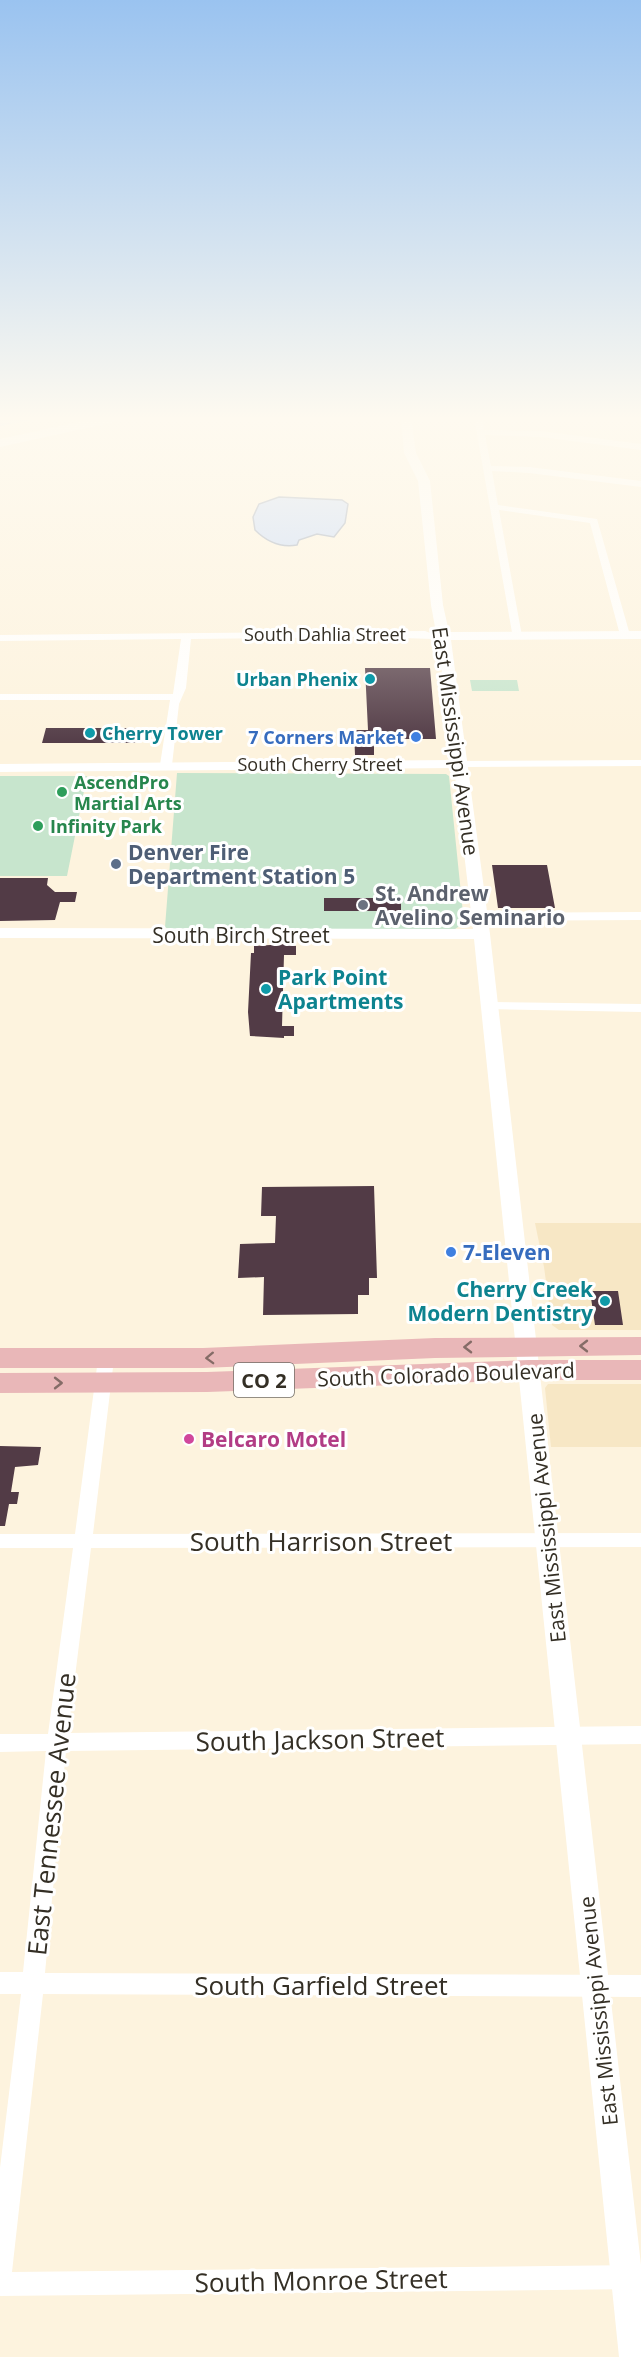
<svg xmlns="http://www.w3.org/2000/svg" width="641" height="2357" font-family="'Open Sans',sans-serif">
<rect width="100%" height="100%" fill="#fdf3de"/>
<path fill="#f7e7c5" d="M535,1223H641V1330H559L552,1325L544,1267Z
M548,1384H641V1447H551L545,1388Z"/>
<path fill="#c7e5cd" d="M470,680H517L519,691H472Z
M177,773L446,774L449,776L464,923L455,929H168L165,927Z
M0,776H87L67,876H0Z"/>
<path fill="#c5d9fb" stroke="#9aa6bb" stroke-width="1.5" d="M279,497L342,500L348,504L345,523L334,537L317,534L299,540L297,545C280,548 267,542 255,530L253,517L259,504Z"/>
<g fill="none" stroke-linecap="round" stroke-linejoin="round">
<path fill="#c5d9fb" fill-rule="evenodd" d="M33,417L31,420L0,426V418Z"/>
</g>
<path fill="#523b46" d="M365,668H430L436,739H374V755H355L354,730H368Z
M46,728H138L135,743H42Z
M492,865H547L555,908H498Z
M0,878H48L47,885L55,892H77L75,902H60L55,920L0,921Z
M324,898H401V911H324Z
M286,944L296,946V955H284L282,1026H294V1036H284V1038L250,1036L248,1012L251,953H254V946Z
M374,1186L377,1278H369V1295H358V1314L263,1315L264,1277L238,1278L240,1244L275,1243L276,1216H261L262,1187Z
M590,1291H618L623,1325H595Z
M0,1446L41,1447L38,1465L15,1467L11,1492H19L17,1504H9L5,1526H0Z"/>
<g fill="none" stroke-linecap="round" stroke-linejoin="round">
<path fill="#fff" fill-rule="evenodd" d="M474,417H482L484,430L541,431L641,444V450L541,437L485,435L491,466L529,467L641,481V487L529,473L492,471L498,505L597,519L630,635L629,637L620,635L590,523L499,510L522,636L513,638Z
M425,631L438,636L433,639L372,637L191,639L186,688L179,704L172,765L166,768L160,765L170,700H0V694H173L181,639L0,641V635Z
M641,760V766L460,767L454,764L460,761Z
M641,912V920L480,921L474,917L480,913Z
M490,1002L641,1004V1012L485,1009L483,1006L485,1003Z
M106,1353L112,1355L114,1359L93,1534L641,1533V1547L91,1548L68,1733L641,1726V1744L66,1751L45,1973L641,1975V1997L43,1994L12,2272L641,2265V2289L0,2296V2168L21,1994H0V1972H23L46,1751L0,1752V1734H48L73,1548H0V1534H75L98,1359L100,1355Z"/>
<path fill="#fff" fill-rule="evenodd" d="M401,417H411L416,453L430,481L443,605L449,632L641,631V639L451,640L490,934L641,2265V2357H619L474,939L0,938V928L473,929L454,768L0,772V764L453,760L439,649L431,605L418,481L404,453Z"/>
<path fill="#fff" fill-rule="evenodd" d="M102,417H125L119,421L0,447V439Z"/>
<path fill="#e9b7b8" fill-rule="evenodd" d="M641,1337V1355L435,1358L203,1368H0V1348H203L435,1338Z
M529,1360H641V1380H529L207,1392L0,1393V1373L207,1372Z"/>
</g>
<defs><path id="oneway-chevron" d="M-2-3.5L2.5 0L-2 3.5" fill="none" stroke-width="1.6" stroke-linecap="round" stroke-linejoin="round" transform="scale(1.5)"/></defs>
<g stroke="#856c67">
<use href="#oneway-chevron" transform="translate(584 1346) rotate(180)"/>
<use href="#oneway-chevron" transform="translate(468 1347) rotate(179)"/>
<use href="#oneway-chevron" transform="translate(210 1358) rotate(178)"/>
<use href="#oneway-chevron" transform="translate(58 1383)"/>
</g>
<linearGradient id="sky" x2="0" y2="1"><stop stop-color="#9ac3f0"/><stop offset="0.56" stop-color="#fefaf0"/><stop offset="1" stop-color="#fefaf0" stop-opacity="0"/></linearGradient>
<rect width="641" height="747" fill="url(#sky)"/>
<g fill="#0f9aa8" stroke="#fff" stroke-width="2">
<circle cx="370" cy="679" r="6"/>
<circle cx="90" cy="733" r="6"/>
<circle cx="266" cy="989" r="6"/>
<circle cx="605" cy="1301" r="6"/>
</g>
<g fill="#3f7fe0" stroke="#fff" stroke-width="2">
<circle cx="416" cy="737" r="6"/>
<circle cx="451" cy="1252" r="6"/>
</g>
<g fill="#2e9e5b" stroke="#fff" stroke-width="2">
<circle cx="62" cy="792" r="6"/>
<circle cx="38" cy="826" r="6"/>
</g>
<circle fill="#5c6f8a" stroke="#fff" stroke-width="2" cx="116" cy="864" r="6"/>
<circle fill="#6b7280" stroke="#fff" stroke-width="2" cx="363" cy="905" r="6"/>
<circle fill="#d1479c" stroke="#fff" stroke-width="2" cx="189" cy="1439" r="6"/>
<g text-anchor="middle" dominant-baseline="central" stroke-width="6" stroke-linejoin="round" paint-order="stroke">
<g font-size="18" fill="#342f25" stroke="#fff">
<text x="325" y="634">South Dahlia Street</text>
<text x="320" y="764">South Cherry Street</text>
</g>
<g font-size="18" font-weight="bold" fill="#0d838f" stroke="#fff" text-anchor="end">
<text x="358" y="679">Urban Phenix</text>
<text x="102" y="733" text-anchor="start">Cherry Tower</text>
</g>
<g font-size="18" font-weight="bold" fill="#366cbe" stroke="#fff" text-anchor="end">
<text x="404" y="737">7 Corners Market</text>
</g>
<g font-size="18" font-weight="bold" fill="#27864d" stroke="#fff" text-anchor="start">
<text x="74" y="782">AscendPro<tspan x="74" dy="21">Martial Arts</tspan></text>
<text x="50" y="826">Infinity Park</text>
</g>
<rect fill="#fff" stroke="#716d66" stroke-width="1.5" x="234" y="1363" width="60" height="34" rx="4.5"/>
<g font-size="20" font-weight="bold" fill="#342f25">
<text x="264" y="1380">CO 2</text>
</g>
<g font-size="21" fill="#342f25" stroke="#fff">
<text transform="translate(456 741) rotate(82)">East Mississippi Avenue</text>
<text x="241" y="935">South Birch Street</text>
<text transform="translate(446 1374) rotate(-2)">South Colorado Boulevard</text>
<text transform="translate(546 1528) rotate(-96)">East Mississippi Avenue</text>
<text transform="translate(598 2011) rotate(-96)">East Mississippi Avenue</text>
</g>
<g font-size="21" font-weight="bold" fill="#4e5e75" stroke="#fff" text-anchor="start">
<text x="128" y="852">Denver Fire<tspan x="128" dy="24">Department Station 5</tspan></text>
</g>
<g font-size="21" font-weight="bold" fill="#5b616d" stroke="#fff" text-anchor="start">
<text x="375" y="893">St. Andrew<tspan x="375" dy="24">Avelino Seminario</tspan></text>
</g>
<g font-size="21" font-weight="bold" fill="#0d838f" stroke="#fff" text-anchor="start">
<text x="278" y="977">Park Point<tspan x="278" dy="24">Apartments</tspan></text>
<text x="593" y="1289" text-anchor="end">Cherry Creek<tspan x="593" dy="24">Modern Dentistry</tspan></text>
</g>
<g font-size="21" font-weight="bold" fill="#366cbe" stroke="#fff" text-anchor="start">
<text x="463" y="1252">7-Eleven</text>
</g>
<g font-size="21" font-weight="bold" fill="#b23c85" stroke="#fff" text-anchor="start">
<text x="201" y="1439">Belcaro Motel</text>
</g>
<g font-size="26" fill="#342f25" stroke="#fff">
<text x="321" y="1541">South Harrison Street</text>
<text transform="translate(320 1739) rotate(-1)">South Jackson Street</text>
<text transform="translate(51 1814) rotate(-84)">East Tennessee Avenue</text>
<text x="321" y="1985">South Garfield Street</text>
<text transform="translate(321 2280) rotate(-1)">South Monroe Street</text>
</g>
</g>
</svg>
